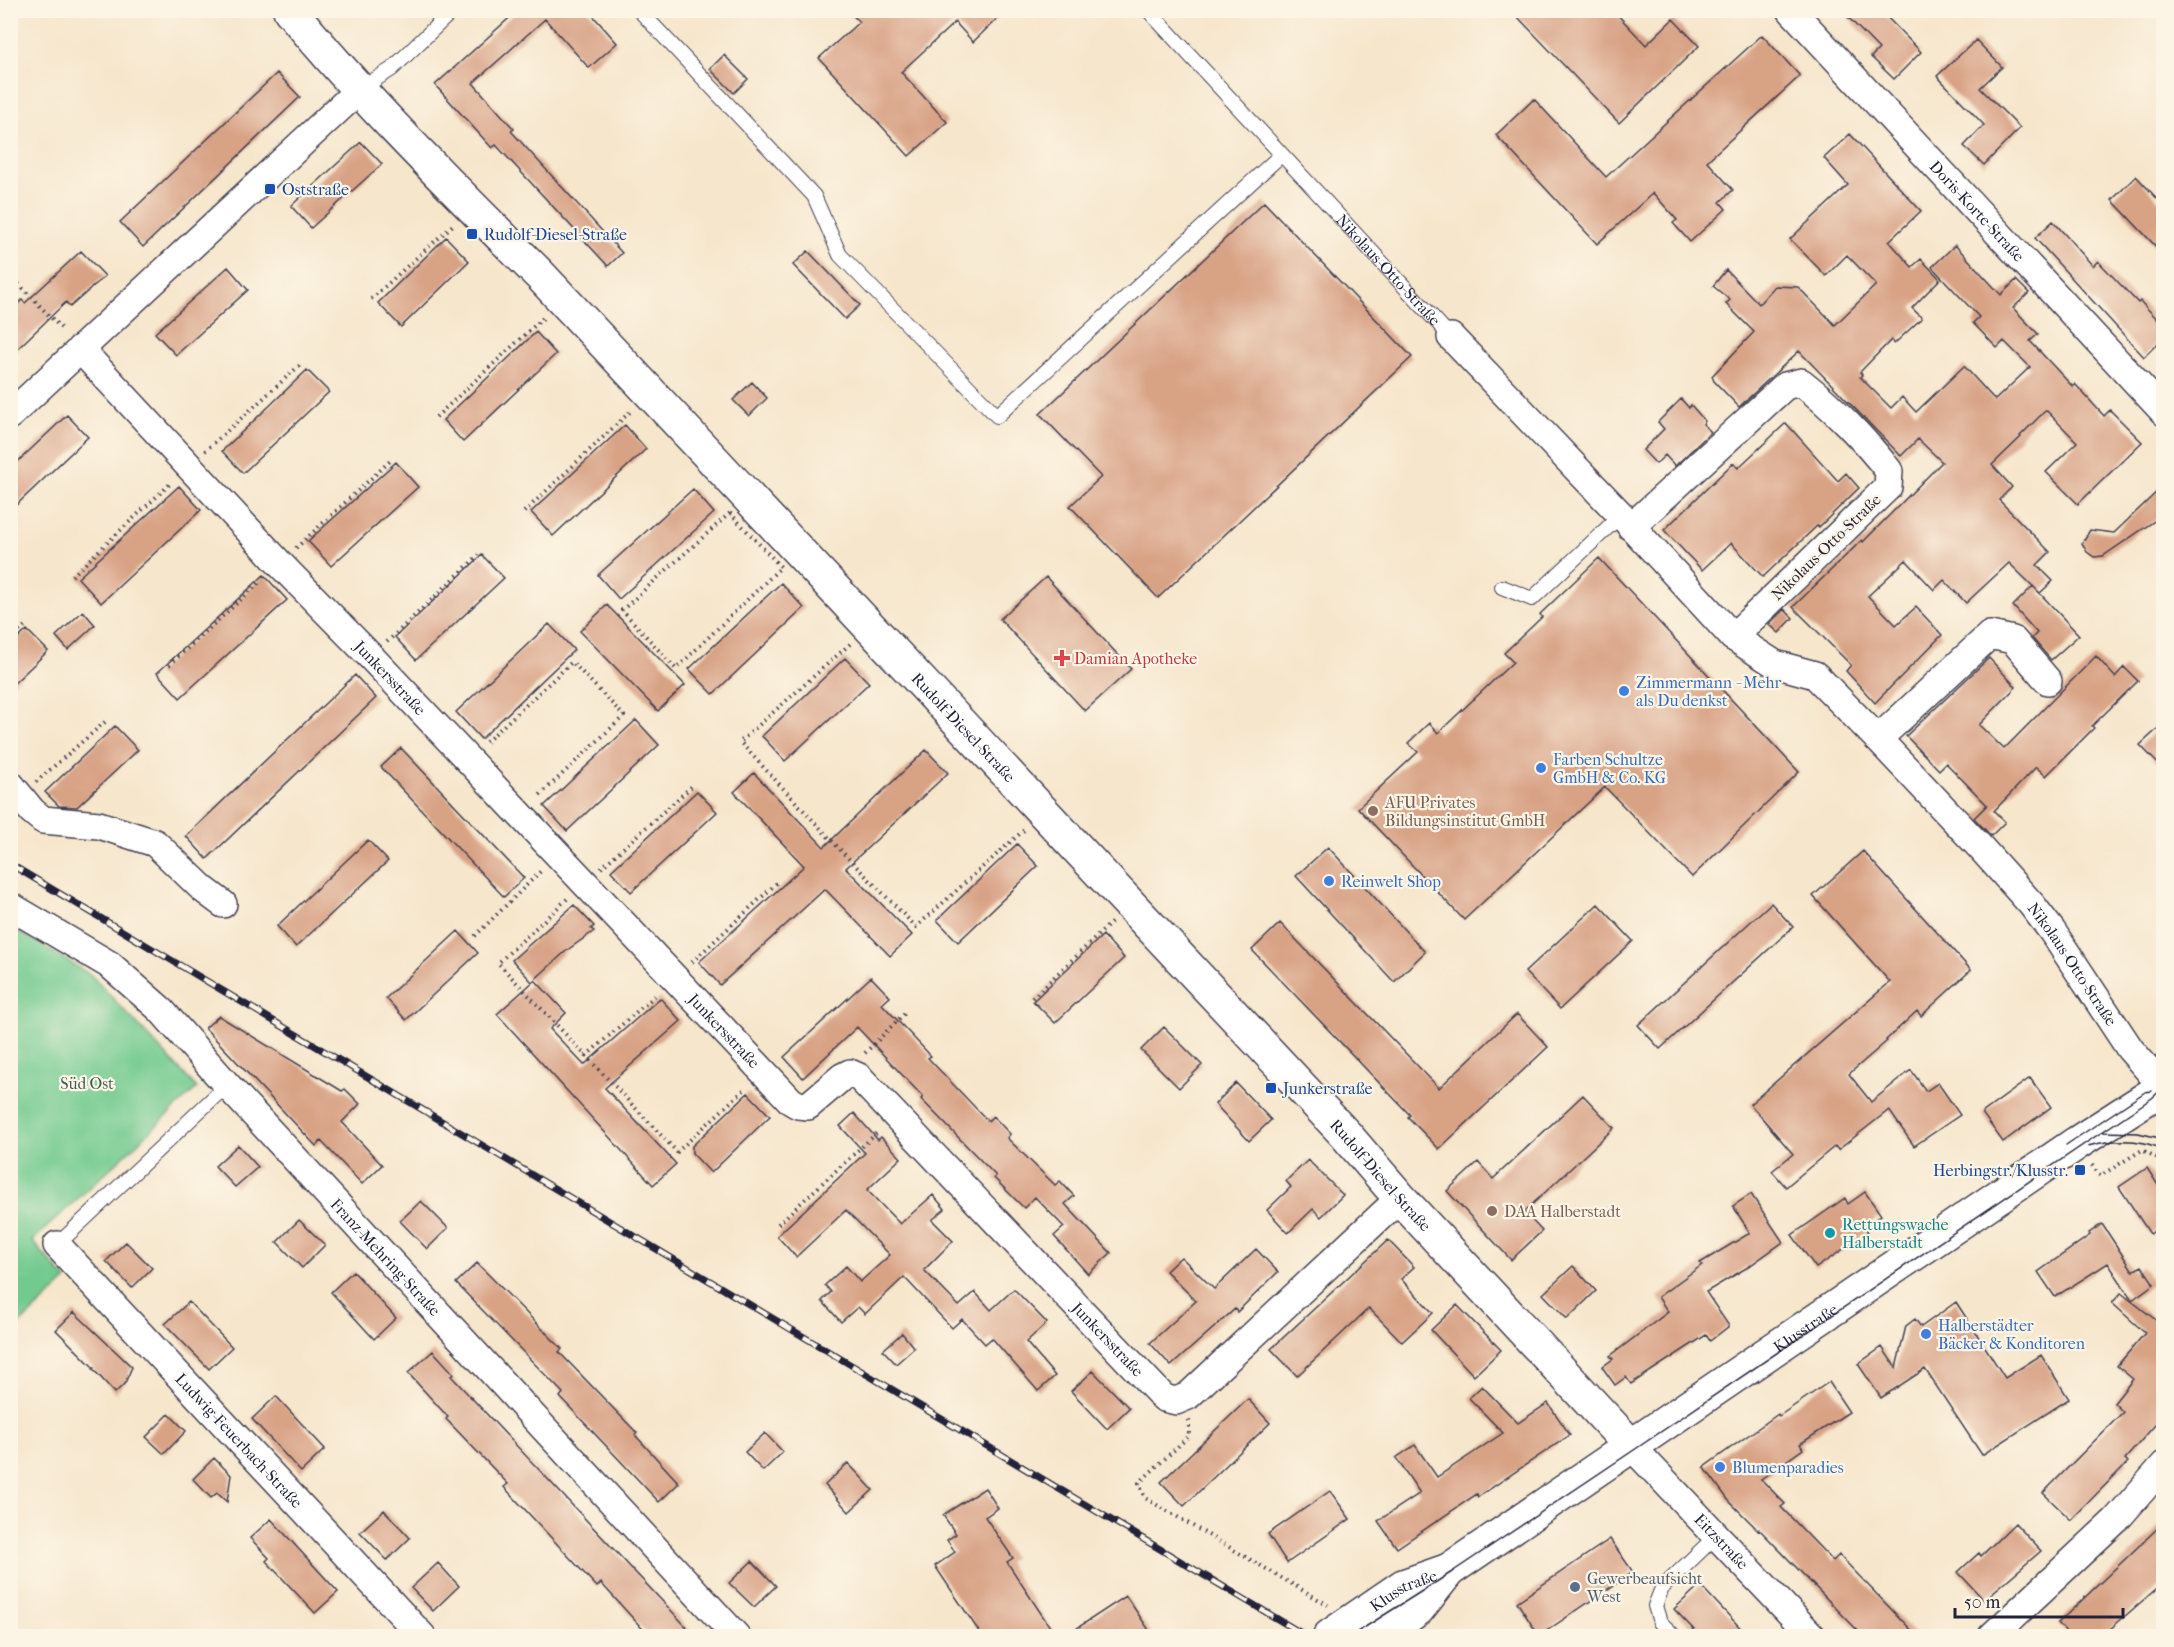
<svg xmlns="http://www.w3.org/2000/svg" width="2174" height="1647" font-family="'IM FELL French Canon',serif">
<rect width="100%" height="100%" fill="#fcf5e5"/>
<filter id="ink" filterUnits="userSpaceOnUse"><feTurbulence type="fractalNoise" baseFrequency=".0167" numOctaves="2"/><feDisplacementMap in="SourceGraphic" scale="12" xChannelSelector="R" yChannelSelector="G"/><feConvolveMatrix kernelMatrix="1 2 1 2 8 2 1 2 1" color-interpolation-filters="sRGB"/></filter>
<filter id="wash" filterUnits="userSpaceOnUse"><feTurbulence type="fractalNoise" baseFrequency=".008" numOctaves="4" result="noise"/><feDisplacementMap in="SourceGraphic" scale="24" xChannelSelector="R" yChannelSelector="G"/><feGaussianBlur stdDeviation="1.35" result="paint"/><feColorMatrix in="noise" values="0 0 0 0 0 0 0 0 0 0 0 0 0 0 0 0 0 1.4 0 .05"/><feComposite in="paint" operator="in"/></filter>
<g filter="url(#wash)">
<rect width="100%" height="100%" fill="#f6e6cc"/>
<path fill="#72ca8f" stroke="#4a7665" stroke-width="1.5" d="M11,927L91,975L197,1088L32,1241L67,1280L11,1332Z"/>
<g id="blocks">
<path fill="#d8a285" d="M518,10H588L617,43L589,68L545,19L473,83L514,129L511,131L622,253L608,266L496,145L492,148L435,85Z
M848,10H1006L973,42L955,22L901,72L947,122L909,156L819,58L859,22Z
M1511,10H1613L1646,45L1673,19L1699,46L1619,123Z
M1841,10H1880L1921,52L1894,79L1871,57L1879,49Z
M1762,35L1800,76L1707,161L1733,190L1720,202L1726,209L1690,242L1673,223L1677,220L1653,193L1597,244L1496,135L1534,99L1606,177Z
M1976,40L2002,67L1980,88L2020,128L1984,165L1964,146L1984,125L1937,76Z
M724,55L748,79L734,93L710,69Z
M277,73L300,97L143,247L120,222Z
M1850,134L1921,211L1889,241L1912,267L1921,259L1940,279L1912,308L1922,318L1894,344L1891,340L1860,372L1862,375L1860,377L1891,408L1902,397L1916,412L1964,366L1995,400L2030,367L2004,341L1997,348L1973,323L1979,317L1932,267L1955,245L2001,295L2016,280L2029,293L2013,308L2038,334L2030,341L2073,387L2075,384L2104,416L2110,410L2142,442L2078,504L2046,472L2077,442L2046,410L2020,436L2021,437L1992,465L2012,487L1999,500L2050,552L2037,565L2053,581L2040,593L2009,563L1966,603L1944,580L1934,590L1906,560L1868,596L1896,625L1916,607L1942,635L1875,703L1846,671L1851,665L1793,607L1862,540L1863,542L1942,462L1918,439L1901,456L1799,351L1739,407L1714,381L1712,376L1754,332L1726,304L1730,300L1713,286L1726,270L1759,304L1775,286L1798,287L1835,325L1876,285L1847,255L1826,276L1790,239L1848,185L1824,158Z
M361,142L382,164L311,228L291,206Z
M2136,176L2163,205V254L2112,200Z
M1264,202L1412,357L1158,598L1070,506L1101,477L1040,414Z
M2053,221L2093,266L2098,261L2138,303L2140,301L2163,325V338L2144,357L2035,238Z
M446,237L469,261L401,327L378,303Z
M81,251L105,276L70,307L66,302L10,356V311L22,300L25,303Z
M808,251L860,305L845,319L793,265Z
M228,267L248,290L176,355L155,333Z
M536,332L556,354L463,442L443,420Z
M307,370L329,392L243,473L222,451Z
M752,382L767,398L749,416L733,400Z
M1681,399L1689,408L1691,405L1705,421L1703,424L1711,432L1675,466L1665,455L1656,464L1643,450L1664,429L1658,422Z
M67,415L88,437L10,511V469Z
M1786,423L1838,481L1846,473L1859,488L1819,527L1818,525L1763,577L1731,543L1702,570L1664,530L1733,463L1738,468Z
M625,425L646,449L553,536L531,512Z
M396,462L418,487L331,566L308,541Z
M179,486L201,510L101,603L78,578Z
M2163,486V515L2103,556L2094,557L2087,552L2082,543L2090,530L2114,533Z
M693,489L714,513L619,599L598,575Z
M482,555L504,578L416,660L395,637Z
M1599,558L1799,772L1692,877L1605,787L1464,920L1358,808L1418,752L1408,743L1429,723L1438,733L1513,662L1504,653L1542,617L1540,614Z
M264,575L287,600L180,698L157,673Z
M1046,577L1131,669L1085,711L1000,619Z
M781,583L804,608L713,694L689,669Z
M2033,586L2079,635L2051,660L2032,638L2037,633L2013,606Z
M607,605L685,685L658,711L580,631Z
M1784,609L1793,618L1779,633L1769,624Z
M83,611L95,625L68,650L56,636Z
M549,624L574,650L481,739L456,712Z
M27,630L48,651L10,687V646Z
M2096,656L2115,677L2124,667L2138,681L2092,726L2094,728L2046,776L2036,767L1994,811L2005,822L1991,836L1974,818L1987,805L1946,763L1939,770L1906,736L1989,658L2016,687L1979,725L2004,749Z
M845,658L869,683L785,761L762,736Z
M355,675L376,698L207,859L186,836Z
M636,720L659,745L567,831L544,806Z
M2163,724V769L2140,745Z
M115,726L138,750L77,807L59,806L45,792Z
M401,748L524,878L504,897L381,767Z
M926,750L948,773L846,868L912,935L890,956L825,889L720,985L699,962L804,866L734,792L754,773L824,847Z
M697,791L717,812L631,892L611,871Z
M368,840L388,861L296,947L277,926Z
M1017,844L1038,866L958,942L937,920Z
M1328,847L1425,952L1394,982L1296,876Z
M1863,851L1971,970L1921,1016L1917,1011L1886,1040L1887,1041L1849,1074L1871,1102L1911,1070L1926,1091L1938,1083L1960,1115L1914,1146L1889,1110L1838,1150L1835,1146L1786,1187L1772,1171L1793,1154L1750,1104L1890,982L1813,896Z
M1771,903L1793,927L1660,1049L1638,1025Z
M1598,904L1633,941L1560,1009L1525,972Z
M574,905L594,926L591,929L594,931L566,951L532,982L512,960Z
M1280,923L1439,1088L1517,1014L1548,1047L1439,1149L1408,1117L1410,1115L1252,950Z
M458,931L478,953L406,1020L386,998Z
M1103,935L1124,958L1055,1023L1033,1001Z
M871,977L890,997L882,1004L931,1056L928,1058L988,1121L993,1116L1010,1134L1007,1138L1055,1185L1060,1181L1074,1196L1065,1204L1111,1253L1088,1274L1054,1236L1064,1227L1035,1197L1024,1208L994,1178L996,1176L921,1099L923,1097L857,1027L803,1078L784,1057Z
M535,980L566,1013L550,1029L584,1065L660,998L681,1021L605,1088L676,1164L653,1185L497,1014Z
M219,1016L342,1091L345,1089L360,1104L342,1122L382,1165L362,1184L321,1141L316,1146L205,1028Z
M1164,1027L1202,1065L1179,1088L1141,1050Z
M2030,1078L2051,1107L2003,1142L1982,1113Z
M1236,1083L1271,1120L1249,1141L1215,1104Z
M748,1093L770,1116L711,1173L692,1153V1146Z
M1583,1095L1614,1128L1524,1212L1542,1231L1511,1260L1447,1191L1478,1162L1493,1179Z
M854,1113L878,1140L881,1137L901,1158L867,1190L900,1224L933,1195L945,1209L932,1220L953,1241L924,1270L959,1306L975,1292L991,1310L1014,1289L1047,1323L1026,1342L1055,1376L1038,1391L992,1338L985,1344L962,1319L952,1328L904,1277L865,1314L858,1307L841,1322L822,1301L831,1292L825,1285L846,1266L860,1282L890,1255L846,1210L796,1257L777,1236L865,1153L840,1126Z
M238,1145L258,1167L235,1187L215,1166Z
M1308,1160L1343,1195L1321,1217L1313,1209L1288,1233L1267,1210L1291,1187L1286,1181Z
M2147,1168L2163,1193V1225L2150,1234L2119,1187Z
M1865,1192L1881,1215L1865,1227L1868,1232L1816,1268L1792,1235L1845,1198L1848,1204Z
M1751,1194L1783,1242L1748,1267L1706,1292L1729,1326L1710,1341L1706,1335L1631,1384L1626,1377L1615,1385L1602,1367L1613,1359L1610,1356L1668,1312L1658,1297L1702,1265L1700,1263L1750,1233L1733,1206Z
M421,1201L448,1228L427,1249L400,1221Z
M299,1220L325,1245L302,1268L277,1242Z
M2102,1224L2133,1271L2142,1266L2154,1284L2132,1300L2108,1263L2055,1297L2038,1272L2090,1235L2089,1233Z
M1388,1240L1414,1267L1401,1279L1433,1313L1402,1342L1369,1308L1297,1376L1271,1349Z
M126,1242L152,1268L132,1288L106,1261Z
M1256,1249L1278,1272L1237,1312L1235,1309L1171,1366L1150,1343L1196,1301L1166,1271L1181,1257L1214,1289Z
M477,1263L562,1349L559,1352L637,1433L635,1435L679,1483L659,1502L560,1397L563,1393L456,1283Z
M1573,1266L1596,1291L1567,1319L1543,1294Z
M353,1271L396,1318L374,1339L331,1292Z
M2121,1293L2156,1320L2163,1311V1416L2125,1459L2128,1462L2071,1520L2043,1493L2123,1412L2114,1403L2133,1379L2117,1366L2145,1333L2112,1303Z
M189,1302L232,1347L209,1369L165,1324Z
M1956,1302L2005,1378L2041,1355L2069,1399L1982,1455L1925,1369L1881,1398L1858,1364L1882,1347L1896,1368L1906,1326L1915,1319L1921,1327Z
M1457,1305L1501,1350L1474,1376L1431,1330Z
M74,1312L132,1367L125,1383L115,1393L93,1369L94,1368L56,1330Z
M902,1333L914,1348L896,1364L883,1350Z
M433,1351L454,1374L451,1376L695,1636H649L601,1583L597,1587L504,1487L508,1484L446,1419L448,1417L408,1373Z
M1093,1371L1129,1408L1107,1429L1071,1391Z
M1829,1382L1849,1412L1800,1444L1803,1449L1761,1479L1785,1504L1781,1507L1833,1561L1839,1555L1917,1636H1863L1759,1529L1758,1530L1729,1501L1704,1467L1778,1414L1779,1416Z
M1482,1386L1518,1423L1548,1403L1570,1435L1478,1497L1477,1494L1397,1548L1378,1521L1420,1493L1396,1458L1415,1445L1437,1477L1503,1433L1469,1398Z
M276,1396L325,1449L301,1472L252,1419Z
M1248,1399L1270,1423L1184,1506L1161,1482Z
M169,1414L186,1431L164,1454L146,1437Z
M765,1433L783,1452L763,1471L745,1452Z
M214,1458L231,1475L227,1502L217,1493L211,1498L193,1479Z
M848,1463L873,1490L849,1512L825,1485Z
M985,1488L998,1508L985,1517L1013,1558L1007,1562L1056,1636H982L935,1566L955,1552L947,1540L956,1534L943,1515Z
M1330,1491L1350,1519L1287,1563L1268,1534Z
M384,1510L410,1538L387,1560L360,1532Z
M271,1519L338,1592L315,1613L266,1561L269,1558L250,1538Z
M2015,1523L2041,1551L1984,1600L1958,1572L1979,1553L1981,1556Z
M2163,1523V1583L2102,1636H2070L2058,1623Z
M1610,1539L1633,1572L1539,1636L1517,1602Z
M752,1561L776,1586L754,1607L729,1583Z
M438,1563L459,1586L433,1611L411,1588Z
M1700,1585L1748,1636H1700L1674,1609Z
M1126,1596L1153,1636H1065Z"/>
</g>
</g>
<g filter="url(#ink)">
<use href="#blocks" fill-opacity="0" stroke="#423f51" stroke-width="1.5"/>
<g fill="none" stroke-linecap="round" stroke-linejoin="round">
<defs>
<g id="service">
<path d="M639,10L814,196L840,255L997,416L1281,155"/>
<path id="s1" d="M1148,10L1451,337"/>
<path d="M360,89L392,69L453,10"/>
<path d="M1502,587L1532,599L1621,515"/>
<path d="M57,1245L227,1085"/>
<path d="M1674,1636L1660,1622L1655,1606L1662,1588L1716,1536"/>
</g>
<g id="minor">
<path id="s2" d="M1791,10L2164,412"/>
<path id="s3" d="M1451,337L1621,515L1733,637L1775,664L1815,675L1878,739L1980,847L2032,905L2052,931L2130,1049L2163,1087"/>
<path id="s4" d="M80,349L279,563L371,657L791,1101L798,1105L808,1106L842,1077L850,1073L859,1077L1164,1398L1176,1401L1188,1396L1400,1198"/>
<path d="M10,415L360,89"/>
<path d="M1631,527L1785,386L1801,382C1832,406 1865,440 1889,471L1888,487L1733,637"/>
<path d="M1878,739L1990,635L2013,640L2048,681"/>
<path d="M10,784L32,811L43,820L99,825L155,843L203,889L223,904"/>
<path id="s5" d="M10,906L110,965L161,1010L227,1085L736,1636"/>
<path id="s6" d="M57,1245L422,1636"/>
<path id="s7" d="M1632,1447L1812,1636"/>
<path d="M1992,1636L2116,1520L2164,1465"/>
</g>
<g id="tertiary">
<path id="s8" d="M290,10C367,104 454,189 540,275L1346,1135L1400,1198L1632,1447"/>
<path id="s9" d="M1330,1636L1403,1586L1449,1570L2077,1143L2164,1087"/>
<path d="M1380,1636L1418,1609L1449,1570"/>
</g>
</defs>
<use href="#service" stroke="#423f51" stroke-width="16"/>
<use href="#minor" stroke="#423f51" stroke-width="30"/>
<use href="#tertiary" stroke="#423f51" stroke-width="36"/>
<path stroke="#423f51" stroke-width="4" stroke-dasharray="1.5 4.5" stroke-linecap="butt" d="M10,275L64,331
M371,299L454,224
M436,417L543,318
M205,451L300,365
M524,512L632,410
M730,513L781,567L676,669L622,610Z
M296,548L390,461
M72,576L171,483
M10,639L26,625
M387,642L479,555
M850,644L740,742L848,858L916,927L1024,830
M169,665L262,580
M486,742L572,662L624,716L537,798
M36,782L106,721
M601,868L692,786
M567,899L498,963L677,1152L746,1088
M475,936L541,871
M692,962L779,881
M1032,998L1112,922
M865,1053L907,1011
M586,1056L658,993
M2092,1165L2100,1176L2142,1150L2164,1161
M778,1224L879,1131
M1189,1420V1436L1139,1483L1145,1498L1328,1605"/>
<use href="#service" stroke="#fff" stroke-width="14"/>
<use href="#minor" stroke="#fff" stroke-width="27"/>
<use href="#tertiary" stroke="#fff" stroke-width="33"/>
<path stroke="#22223b" stroke-width="1.5" d="M2103,1132L2138,1133L2164,1139
M2066,1145L2145,1092L2152,1091
M2088,1146C2113,1139 2140,1138 2164,1150
M1351,1636L1452,1572L1634,1450L2152,1098L2164,1087"/>
<defs>
<path id="rail" d="M10,864L1306,1636"/>
</defs>
<use href="#rail" stroke="#22223b" stroke-width="7"/>
<use href="#rail" stroke="#fcf5e5" stroke-width="4.5" stroke-dasharray="14" stroke-linecap="butt"/>
</g>
</g>
<g fill="#1a4fb4" stroke="#fcf5e5" stroke-width="2">
<rect x="264" y="183" width="12" height="12" rx="3"/>
<rect x="466" y="228" width="12" height="12" rx="3"/>
<rect x="1265" y="1082" width="12" height="12" rx="3"/>
<rect x="2074" y="1164" width="12" height="12" rx="3"/>
</g>
<path fill="#e0444e" stroke="#fcf5e5" stroke-width="2" d="M1059 649h6v6h6v6h-6v6h-6v-6h-6v-6h6z"/>
<g fill="#3f7fe0" stroke="#fcf5e5" stroke-width="2">
<circle cx="1624" cy="691" r="6"/>
<circle cx="1541" cy="768" r="6"/>
<circle cx="1329" cy="881" r="6"/>
<circle cx="1926" cy="1334" r="6"/>
<circle cx="1720" cy="1467" r="6"/>
</g>
<g fill="#8d6e63" stroke="#fcf5e5" stroke-width="2">
<circle cx="1373" cy="811" r="6"/>
<circle cx="1492" cy="1211" r="6"/>
</g>
<circle fill="#0f9aa8" stroke="#fcf5e5" stroke-width="2" cx="1830" cy="1233" r="6"/>
<circle fill="#5c6f8a" stroke="#fcf5e5" stroke-width="2" cx="1575" cy="1587" r="6"/>
<g text-anchor="middle" dominant-baseline="central" stroke-width="4.5" stroke-linejoin="round" paint-order="stroke">
<g font-size="16" fill="#164399" stroke="#fcf5e5" text-anchor="start">
<text x="282" y="189">Oststraße</text>
<text x="484" y="234">Rudolf-Diesel-Straße</text>
<text x="1283" y="1088">Junkerstraße</text>
<text x="2068" y="1170" text-anchor="end">Herbingstr./Klusstr.</text>
</g>
<g font-size="16" fill="#22223b" stroke="#fcf5e5">
<text stroke="none"><textPath href="#s2" startOffset="274">Doris-Korte-Straße</textPath></text>
<text stroke="none"><textPath href="#s1" startOffset="354">Nikolaus-Otto-Straße</textPath></text>
<text transform="translate(1826 547) rotate(-44)">Nikolaus-Otto-Straße</text>
<text stroke="none"><textPath href="#s4" startOffset="452">Junkersstraße</textPath></text>
<text stroke="none"><textPath href="#s8" startOffset="984">Rudolf-Diesel-Straße</textPath></text>
<text stroke="none"><textPath href="#s3" startOffset="891">Nikolaus-Otto-Straße</textPath></text>
<text stroke="none"><textPath href="#s4" startOffset="938">Junkersstraße</textPath></text>
<text stroke="none"><textPath href="#s8" startOffset="1596">Rudolf-Diesel-Straße</textPath></text>
<text stroke="none"><textPath href="#s5" startOffset="518">Franz-Mehring-Straße</textPath></text>
<text stroke="none"><textPath href="#s9" startOffset="568">Klusstraße</textPath></text>
<text stroke="none"><textPath href="#s4" startOffset="1478">Junkersstraße</textPath></text>
<text stroke="none"><textPath href="#s6" startOffset="267">Ludwig-Feuerbach-Straße</textPath></text>
<text stroke="none"><textPath href="#s7" startOffset="130">Eitzstraße</textPath></text>
<text stroke="none"><textPath href="#s9" startOffset="87">Klusstraße</textPath></text>
</g>
<g font-size="16" fill="#be3a42" stroke="#fcf5e5" text-anchor="start">
<text x="1074" y="658">Damian Apotheke</text>
</g>
<g font-size="16" fill="#366cbe" stroke="#fcf5e5" text-anchor="start">
<text x="1636" y="682">Zimmermann - Mehr<tspan x="1636" dy="18">als Du denkst</tspan></text>
<text x="1553" y="759">Farben Schultze<tspan x="1553" dy="18">GmbH &amp; Co. KG</tspan></text>
<text x="1341" y="881">Reinwelt Shop</text>
<text x="1938" y="1325">Halberstädter<tspan x="1938" dy="18">Bäcker &amp; Konditoren</tspan></text>
<text x="1732" y="1467">Blumenparadies</text>
</g>
<g font-size="16" fill="#785e54" stroke="#fcf5e5" text-anchor="start">
<text x="1385" y="802">AFU Privates<tspan x="1385" dy="18">Bildungsinstitut GmbH</tspan></text>
<text x="1504" y="1211">DAA Halberstadt</text>
</g>
<g font-size="16" fill="#3e5d58" stroke="#fcf5e5">
<text x="87" y="1083">Süd Ost</text>
</g>
<g font-size="16" fill="#0d838f" stroke="#fcf5e5" text-anchor="start">
<text x="1842" y="1224">Rettungswache<tspan x="1842" dy="18">Halberstadt</tspan></text>
</g>
<g font-size="16" fill="#4e5e75" stroke="#fcf5e5" text-anchor="start">
<text x="1587" y="1578">Gewerbeaufsicht<tspan x="1587" dy="18">West</tspan></text>
</g>
</g>
<rect width="2174" height="1647" fill="none" stroke="#fcf5e5" stroke-width="36"/>
<path d="M1955 1608v9h168v-9" fill="none" stroke="#22223b" stroke-width="3"/>
<text x="1964" y="1608" font-size="18" fill="#22223b" stroke="#fcf5e5" stroke-width="4.5" paint-order="stroke">50 m</text>
</svg>
